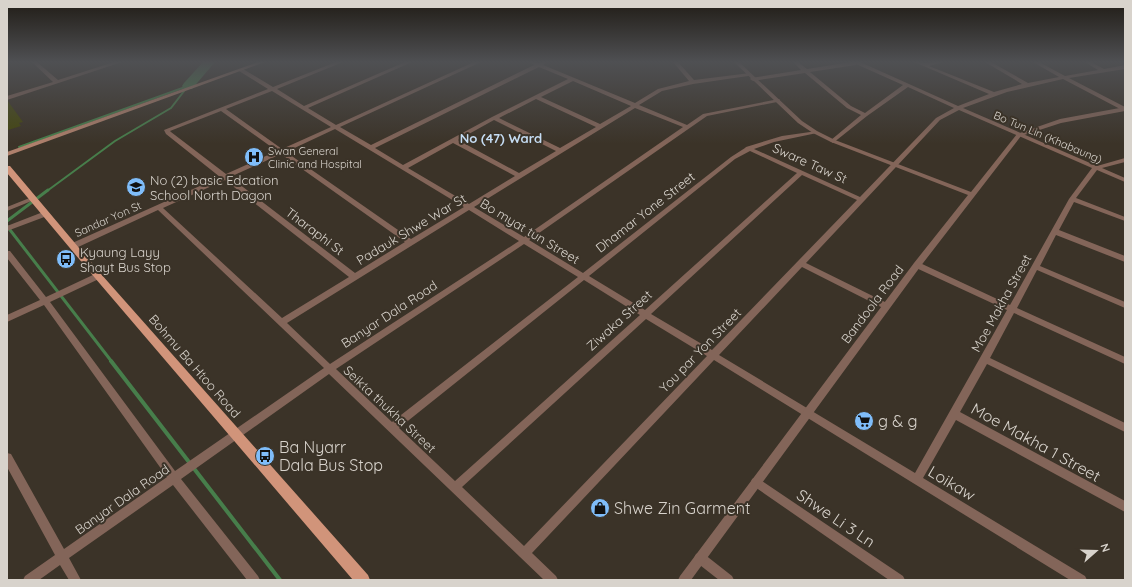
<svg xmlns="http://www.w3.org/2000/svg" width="1132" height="587" font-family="Quicksand,sans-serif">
<rect width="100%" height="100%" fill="#3b3328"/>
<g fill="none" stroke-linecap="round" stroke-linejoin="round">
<path stroke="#477e4b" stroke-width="2" d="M19,147L188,86
M47,191L115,141L171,108L188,86"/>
<path stroke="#477e4b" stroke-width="3" d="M7,221L48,190
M7,226L112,362"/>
<path stroke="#477e4b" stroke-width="4" d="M111,361L280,580"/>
<path fill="#477e4b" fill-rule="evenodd" d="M203,62H215L192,89H184L182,86L184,83Z"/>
<path fill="#836559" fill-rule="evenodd" d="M32,62H37L58,80L114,62H122L7,100V96L53,82Z
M336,62H343L277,89L304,106L405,62H412L308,108L336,125L474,62H481L340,127L371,145L534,65L529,62L538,63L547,62L543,65L635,103L658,89L689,81L673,62H678L694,80L750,73V75L748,76L693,84L662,91L639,105L687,125L703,114L779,99L780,100L777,102L707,116L529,240L583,273L731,157L745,148L746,147L782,136L817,131V133L774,142L754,149L860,197L936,118L954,108L908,87L867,116L833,143L830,141L831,140L861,115L847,108L805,73L753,81L750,79L751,78L801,70L793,62H798L807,69L851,62H860L958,106L989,94L914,62L924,63L944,62L929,66L994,92L1022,84L985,62H991L1028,83L1059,77L1033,62H1039L1065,76L1098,70L1085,62H1091L1104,69L1125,65V69L1069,78L1125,107V110H1122L1063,79L1007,92L963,108L1097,166L1125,158V162L1102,168L1125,178V182L1097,170L1076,198L1125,217V221L1074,202L1059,230L1125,256V262L1056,235L1040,266L1125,302V308L1037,270L1017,308L1125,357V364L1014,313L990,358L1125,423V432L987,364L960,412L1125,501V512L956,420L923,478L1085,576L1087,580H1070L714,360L532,553L556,576L558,580H544L329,374L181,479L258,576L260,580H247L173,485L69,558L81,580H69L60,565L39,580H23L25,576L55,555L7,467V453L11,454L64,549L167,477L44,305L7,322V315L40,300L7,258V251H10L46,297L95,274H101L102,276L101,278L50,302L175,471L324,368L158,210L76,248H73L69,246L70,244L220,177L166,134L164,130L268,89L239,71V69H243L273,87ZM856,65V64L903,85L865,113L851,106L810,72ZM539,67L568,79L492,117L403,165L375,148ZM573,81L631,106L600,124L541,97ZM272,91L331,127L282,149L226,109ZM536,99L596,127L560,148L499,118ZM635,108L683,127L524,237L474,207ZM959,110L1092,168L1069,199L1010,305L920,263L917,262L913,265L914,267L1007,310L915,473L719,355L802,267L883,308H889L890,306L889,304L806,263L940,120ZM221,111L277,151L226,174L171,132L170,131ZM494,120L556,151L519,173L458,140ZM335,129L464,207L411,239L286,152ZM453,143L515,176L469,204L408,168ZM750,151L797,173L645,310L589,276L735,159ZM281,154L405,242L355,273L230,177ZM802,175L857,200L712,350L651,314ZM225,180L349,277L282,318L163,208ZM469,210L519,241L330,364L287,323ZM524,244L578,277L392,422L336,369ZM584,280L640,315L455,481L399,428ZM646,319L707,356L524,546L462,487Z
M32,197L35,199L34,200L7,211V207Z
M43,212H47L48,214L47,216L7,231V226Z
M756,477L903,576L905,580H889L752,485L751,482L752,479Z
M700,552L704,554L732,576L734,580H719L696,562L694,558L696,554Z"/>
<path fill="#836559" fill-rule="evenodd" d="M734,62H739L802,121L817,131L835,140L971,192L1017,134L1060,119L1125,107V111L1061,123L1021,136L920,267L691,580H678L680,576L914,263L968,195L831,142L813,133L798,123Z"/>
<path fill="#af806c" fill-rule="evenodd" d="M258,62H265L7,156V152Z"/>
<path fill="#d1947a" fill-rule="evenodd" d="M7,166H10L101,274L368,575L370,580H353L95,278L7,173Z"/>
</g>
<path fill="#44460f" d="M7,100L23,122L19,123L21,126L8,130L7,128Z"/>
<linearGradient id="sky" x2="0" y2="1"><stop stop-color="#201c16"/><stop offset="0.43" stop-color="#4f5053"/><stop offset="1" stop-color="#4f5053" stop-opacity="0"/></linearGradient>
<rect width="1132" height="144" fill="url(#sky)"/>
<defs>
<symbol id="hospital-disc" viewBox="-11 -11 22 22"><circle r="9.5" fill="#7fbdfa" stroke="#3b3328"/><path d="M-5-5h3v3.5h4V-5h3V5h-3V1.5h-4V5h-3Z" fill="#111"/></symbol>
<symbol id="school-disc" viewBox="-11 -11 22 22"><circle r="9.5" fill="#7fbdfa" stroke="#3b3328"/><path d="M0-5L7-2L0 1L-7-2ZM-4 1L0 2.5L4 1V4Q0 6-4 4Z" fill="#111"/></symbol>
<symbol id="bus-disc" viewBox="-11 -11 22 22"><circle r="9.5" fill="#7fbdfa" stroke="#3b3328"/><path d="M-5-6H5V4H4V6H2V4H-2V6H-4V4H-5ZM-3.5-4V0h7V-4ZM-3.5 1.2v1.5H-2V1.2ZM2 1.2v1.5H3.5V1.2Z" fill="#111"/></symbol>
<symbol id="supermarket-disc" viewBox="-11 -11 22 22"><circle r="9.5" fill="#7fbdfa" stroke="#3b3328"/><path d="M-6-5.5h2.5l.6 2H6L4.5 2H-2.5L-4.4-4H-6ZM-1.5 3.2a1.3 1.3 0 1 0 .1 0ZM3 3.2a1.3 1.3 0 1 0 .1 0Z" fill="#111"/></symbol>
<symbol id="shop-disc" viewBox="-11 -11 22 22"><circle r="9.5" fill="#7fbdfa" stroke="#3b3328"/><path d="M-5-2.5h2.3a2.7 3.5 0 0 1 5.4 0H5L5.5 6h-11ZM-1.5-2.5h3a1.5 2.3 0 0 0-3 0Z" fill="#111"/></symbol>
</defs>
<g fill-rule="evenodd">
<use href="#hospital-disc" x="243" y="146" width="22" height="22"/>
<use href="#school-disc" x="125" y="176" width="22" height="22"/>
<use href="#bus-disc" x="55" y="248" width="22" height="22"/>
<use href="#supermarket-disc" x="853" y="410" width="22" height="22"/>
<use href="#bus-disc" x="254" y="445" width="22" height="22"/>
<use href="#shop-disc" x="589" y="497" width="22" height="22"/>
</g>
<g text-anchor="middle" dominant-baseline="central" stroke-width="4" stroke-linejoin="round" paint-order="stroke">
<g font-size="11" fill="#d8d3cc" stroke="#3b3328">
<text transform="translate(1048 137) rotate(23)">Bo Tun Lin (Khabaung)</text>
<text transform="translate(108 219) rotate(-24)">Sandar Yon St</text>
</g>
<g font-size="11" fill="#d8d3cc" stroke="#3b3328" text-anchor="start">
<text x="268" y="151">Swan General<tspan x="268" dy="13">Clinic and Hospital</tspan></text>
</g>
<g font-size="13" font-weight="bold" fill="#c5dcf3" stroke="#3b3328">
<text x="501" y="138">No (47) Ward</text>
</g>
<g font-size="13" fill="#d8d3cc" stroke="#3b3328">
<text transform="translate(810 163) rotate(24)">Sware Taw St</text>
<text transform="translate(645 212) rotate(-38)">Dhamar Yone Street</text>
<text transform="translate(411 229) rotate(-31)">Padauk Shwe War St</text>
<text transform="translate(315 231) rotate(37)">Tharaphi St</text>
<text transform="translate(530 231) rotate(31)">Bo myat tun Street</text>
<text transform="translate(1001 303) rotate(-61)">Moe Makha Street</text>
<text transform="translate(872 304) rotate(-53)">Bandoola Road</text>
<text transform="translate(389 314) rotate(-33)">Banyar Dala Road</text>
<text transform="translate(619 320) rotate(-42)">Ziwaka Street</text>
<text transform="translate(700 350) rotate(-46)">You par Yon Street</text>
<text transform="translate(195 366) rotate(49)">Bohmu Ba Htoo Road</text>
<text transform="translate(390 409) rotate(43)">Seikta thukha Street</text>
<text transform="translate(122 499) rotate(-35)">Banyar Dala Road</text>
</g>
<g font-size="13" fill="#d8d3cc" stroke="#3b3328" text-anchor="start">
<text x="150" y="180">No (2) basic Edcation<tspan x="150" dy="15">School North Dagon</tspan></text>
<text x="80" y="252">Kyaung Layy<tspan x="80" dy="15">Shayt Bus Stop</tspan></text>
</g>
<g font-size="16" fill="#d8d3cc" stroke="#3b3328" text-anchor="start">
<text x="878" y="421">g &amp; g</text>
<text x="279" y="447">Ba Nyarr<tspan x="279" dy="18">Dala Bus Stop</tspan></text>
<text x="614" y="508">Shwe Zin Garment</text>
</g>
<g font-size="16" fill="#d8d3cc" stroke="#3b3328">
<text transform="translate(1036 442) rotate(29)">Moe Makha 1 Street</text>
<text transform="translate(952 483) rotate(31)">Loikaw</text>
<text transform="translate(836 518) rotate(34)">Shwe Li 3 Ln</text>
</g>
</g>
<rect width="1132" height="587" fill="none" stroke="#d8d3cc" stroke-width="16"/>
<g transform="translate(1096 551) rotate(70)" stroke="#3b3328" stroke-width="3" paint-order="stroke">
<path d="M0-3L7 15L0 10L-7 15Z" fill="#d8d3cc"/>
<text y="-6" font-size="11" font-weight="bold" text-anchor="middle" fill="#d8d3cc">N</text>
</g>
</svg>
